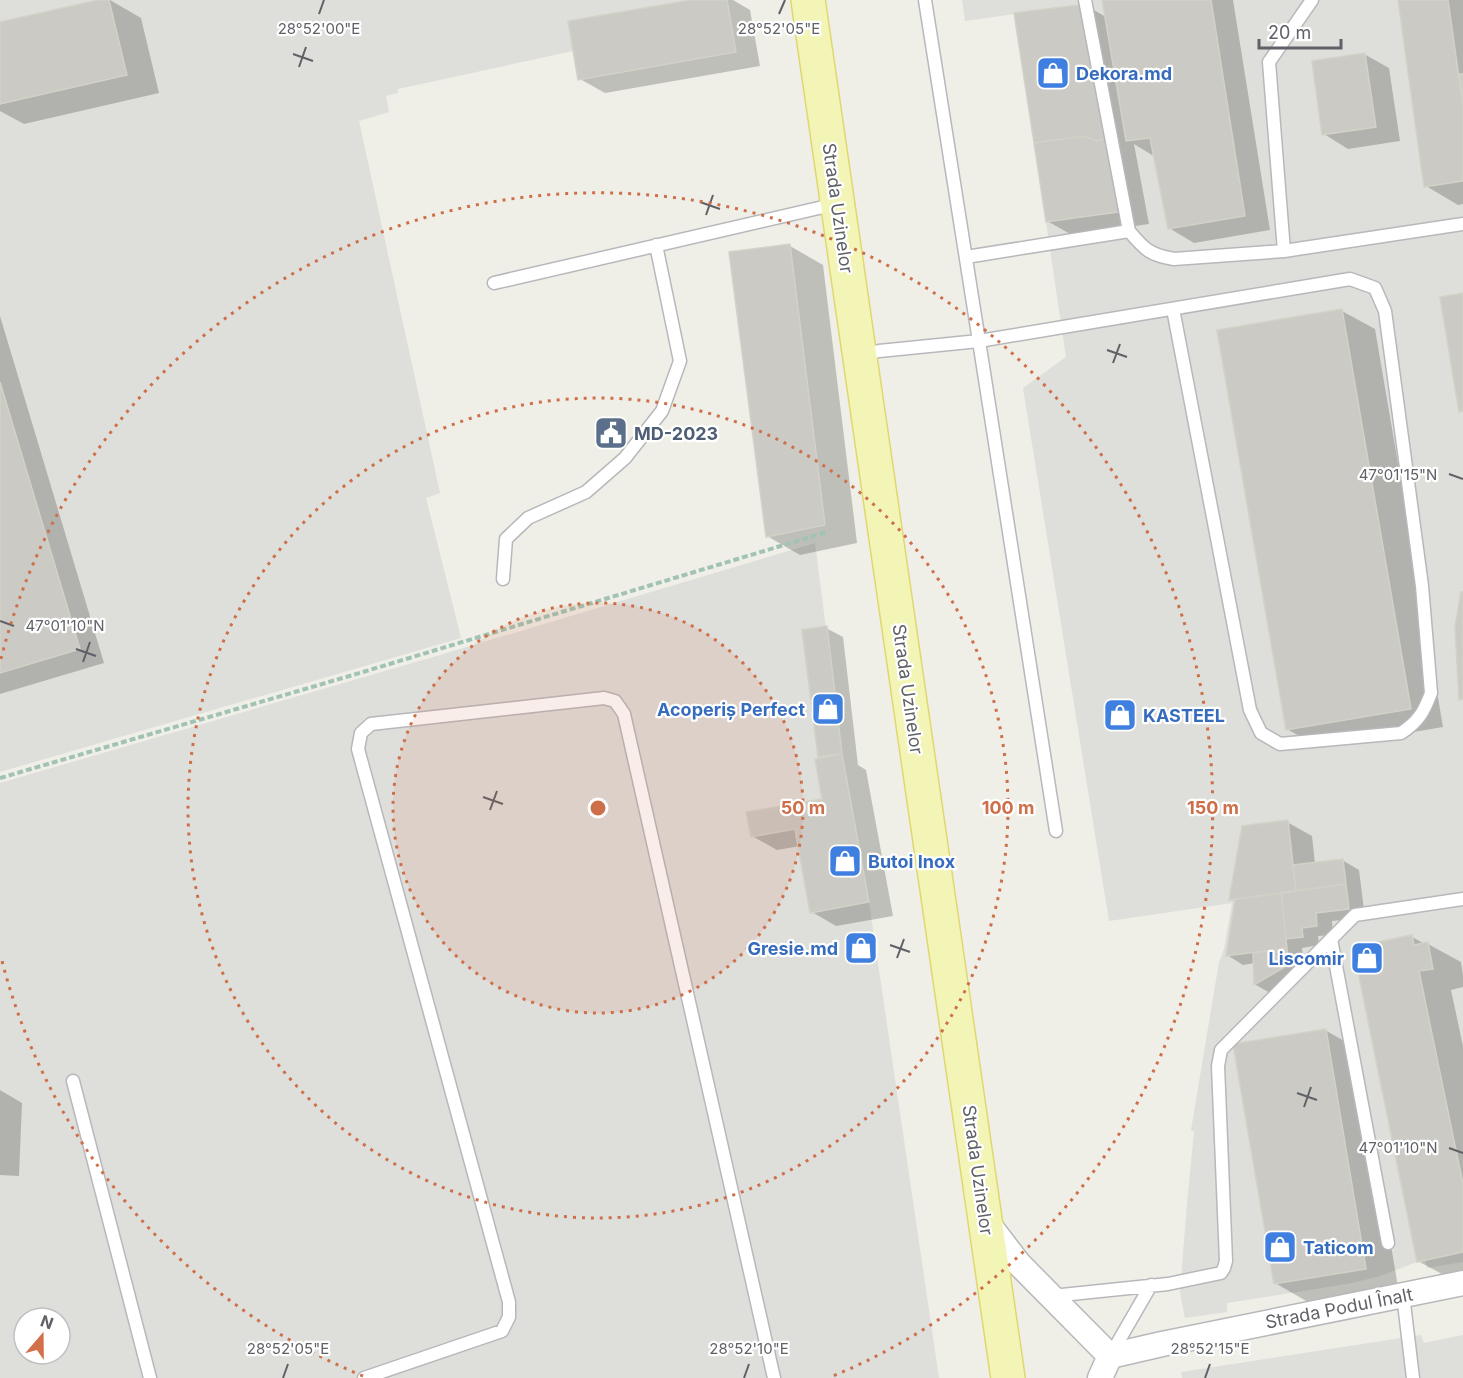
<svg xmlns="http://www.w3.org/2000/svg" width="1463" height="1378" font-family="Inter,sans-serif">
<rect width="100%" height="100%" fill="#efefe8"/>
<path fill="#dededa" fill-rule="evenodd" d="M0,0H691L568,21L573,51L398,89V93L386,96L389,112L359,121L440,493L426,498L461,638L0,772Z
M962,0H1463V1262L1427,1268L1425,1259L1377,1277L1347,1284L1227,1303V1312L1185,1318L1180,1292L1187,1203L1194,1132L1191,1130L1219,962L1224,949L1232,903L1109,921L1023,388L1066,357L1046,222L1125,211L1086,4L965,21Z
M815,543L842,754L869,902L939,1378H0V783L440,655ZM24,1318H60V1354H24Z
M1421,1335L1424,1343L1463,1335V1378H1182L1181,1372Z"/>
<path fill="#0003" d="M103,0H110L141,18L159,93L24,124L0,111V24Z
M699,0H733L750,10L760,66L605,93L580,79Z
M1103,0H1233L1270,230L1194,243L1169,228L1154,154L1152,155L1134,144L1149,224L1072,235L1047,221L1085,5L1106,17Z
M1400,0H1463V204L1458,205L1426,186Z
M1364,54L1389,68L1400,141L1348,149L1324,134Z
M790,246L823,265L857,543L800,555L767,536Z
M1342,311L1375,329L1443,727L1320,748L1287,729Z
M0,316L104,663L0,694Z
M826,628L843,637L858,765L866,770L893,916L836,926L812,912L800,846L777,850L752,836L824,800V759L819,756Z
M1287,822L1312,836L1315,864L1342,860L1359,870L1365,918L1332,921L1333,935L1318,936L1319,945L1302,948L1304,974L1272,994L1256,985L1255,963L1243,965L1227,955L1236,902L1231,899Z
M1412,937L1425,944H1428L1461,962L1463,975V987L1451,990L1463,1046V1277L1451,1279L1418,1261Z
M1325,1030L1358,1049L1398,1287L1308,1302L1275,1283Z
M0,1090L22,1103L19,1176L0,1175Z"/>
<path fill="#cbcac4" stroke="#d3d2c7" stroke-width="1.5" d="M98,0H109L127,75L0,104V22Z
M691,0H727L736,52L578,80L568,21Z
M1102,0H1211L1245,216L1168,229L1150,138L1126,141Z
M1398,0H1448L1463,106V181L1424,187Z
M1086,4L1111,137L1096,141L1084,136L1034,143L1014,13Z
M1365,53L1376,127L1322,135L1312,61Z
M1459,74H1463V106Z
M1084,136L1096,141L1111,137L1125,211L1046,222L1034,143Z
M790,244L825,525L766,537L729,252Z
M1463,293V411L1459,412L1440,297Z
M1342,309L1411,709L1286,730L1217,330Z
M0,382L80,649L0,673Z
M1461,592H1463V699L1459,700L1455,627Z
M827,626L842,754L818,757L802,630Z
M842,754L869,902L810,913L795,829L751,837L746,812L822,799L815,759Z
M1288,820L1296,891L1229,900L1242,826Z
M1343,859L1346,884L1296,891L1293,865Z
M1346,884L1349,909L1316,913L1317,926L1302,928L1303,937L1286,939L1281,893Z
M1281,893L1287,948L1226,956L1235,899Z
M1412,935L1414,945L1428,942L1433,969L1419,971L1463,1184V1252L1417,1262L1353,947Z
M1287,948L1288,965L1254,985L1253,953Z
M1326,1029L1366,1269L1274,1284L1233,1044Z"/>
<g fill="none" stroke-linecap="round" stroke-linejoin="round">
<defs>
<path id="service" d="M1085,0L1129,231C1145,250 1150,255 1174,259L1284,251L1463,224
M1284,251L1269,62L1312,0
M966,257L1129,231
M494,283L836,204
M860,355L879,351L979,341L925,0
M503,579L506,539L528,518L586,492L625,458L662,411L680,361L656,245
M1056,831L979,341L1350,279L1375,288L1385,311L1422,586L1431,693C1424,712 1418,722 1401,733L1280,744L1261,733L1250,710L1173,309
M1331,939L1388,1243
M73,1081L150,1378
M1403,1295L1413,1378
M1052,1296L1168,1284L1221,1273L1224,1268L1226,1261L1218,1066L1221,1050L1355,915L1463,899
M1110,1356L1151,1285
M364,1378L502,1331L509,1317V1302L358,749L361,733L371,724L604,698L615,701L624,714L774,1378"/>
<path id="minor" d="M986,1221L1019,1264L1110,1356
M1110,1356L1162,1344L1463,1283
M1100,1378L1110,1356"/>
<path id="primary" d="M808,0L1008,1378"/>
</defs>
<use href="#service" stroke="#b8b8bc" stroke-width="15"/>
<use href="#minor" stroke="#b8b8bc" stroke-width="27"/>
<use href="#primary" stroke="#e0d770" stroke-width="36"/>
<path stroke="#a2c3b3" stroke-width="4" stroke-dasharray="6 3" stroke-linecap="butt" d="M0,778L353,675L827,532"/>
<use href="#service" stroke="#fff" stroke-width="12"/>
<use href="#minor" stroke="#fff" stroke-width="24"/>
<use href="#primary" stroke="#f3f5b7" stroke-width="33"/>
</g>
<path fill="none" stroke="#5f6166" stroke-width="2" d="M319,14L324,0M779,14L785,0M293,54L313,61M299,67L306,47M700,202L720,209M706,215L713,195M1107,350L1127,357M1113,363L1120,344M1449,474L1463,479M0,621L14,626M76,649L96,656M83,662L90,642M483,797L503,804M490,810L497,791M890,945L910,952M897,958L904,939M1297,1093L1317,1100M1304,1107L1311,1087M1449,1148L1463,1153M283,1378L288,1364M744,1378L749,1364M1205,1378L1210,1364"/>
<circle cx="598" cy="808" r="205" fill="#ce6f4a" fill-opacity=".12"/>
<g fill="none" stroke="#ce6f4a" stroke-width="3" stroke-dasharray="3 6">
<circle cx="598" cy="808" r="205"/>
<circle cx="598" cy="808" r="410"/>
<path d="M363 1376A615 615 0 0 1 1 957M1 659A615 615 0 1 1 833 1376"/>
</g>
<defs>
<symbol id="shop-square" viewBox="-11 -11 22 22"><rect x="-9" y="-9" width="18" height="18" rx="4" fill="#3f7fe0" stroke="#fff"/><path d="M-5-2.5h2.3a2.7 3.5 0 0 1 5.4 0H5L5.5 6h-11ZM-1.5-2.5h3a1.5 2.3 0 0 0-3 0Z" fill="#fff"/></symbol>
<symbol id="civic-square" viewBox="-11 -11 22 22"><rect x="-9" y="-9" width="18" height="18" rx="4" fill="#5c6f8a" stroke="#fff"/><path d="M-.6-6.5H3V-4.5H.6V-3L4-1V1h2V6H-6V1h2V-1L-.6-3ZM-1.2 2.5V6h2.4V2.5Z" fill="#fff"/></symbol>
</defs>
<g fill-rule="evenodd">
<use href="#shop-square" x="1034" y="54" width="38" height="38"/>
<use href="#civic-square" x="592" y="414" width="38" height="38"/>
<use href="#shop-square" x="809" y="690" width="38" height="38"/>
<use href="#shop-square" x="1101" y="696" width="38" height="38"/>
<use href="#shop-square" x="826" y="842" width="38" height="38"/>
<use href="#shop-square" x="842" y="929" width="38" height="38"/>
<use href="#shop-square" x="1348" y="939" width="38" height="38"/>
<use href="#shop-square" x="1261" y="1228" width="38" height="38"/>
</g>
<g text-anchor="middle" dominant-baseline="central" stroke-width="4.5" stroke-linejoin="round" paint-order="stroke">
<g font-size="18" font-weight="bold" fill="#366cbe" stroke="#fff" text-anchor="start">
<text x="1076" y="73">Dekora.md</text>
<text x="805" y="709" text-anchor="end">Acoperiș Perfect</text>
<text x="1143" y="715">KASTEEL</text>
<text x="868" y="861">Butoi Inox</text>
<text x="838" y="948" text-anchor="end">Gresie.md</text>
<text x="1344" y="958" text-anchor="end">Liscomir</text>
<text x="1303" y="1247">Taticom</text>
</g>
<g font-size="18" fill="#5f6166" stroke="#fff">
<text transform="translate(838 208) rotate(82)">Strada Uzinelor</text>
<text transform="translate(908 689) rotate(82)">Strada Uzinelor</text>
<text transform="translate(978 1170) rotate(82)">Strada Uzinelor</text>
<text transform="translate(1339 1308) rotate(-11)">Strada Podul Înalt</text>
</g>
<g font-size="18" font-weight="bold" fill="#4e5e75" stroke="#fff" text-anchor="start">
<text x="634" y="433">MD-2023</text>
</g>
</g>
<g font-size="15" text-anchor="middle" fill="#5f6166" stroke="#fff" stroke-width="4.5" stroke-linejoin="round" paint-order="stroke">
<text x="319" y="34">28°52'00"E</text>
<text x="779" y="34">28°52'05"E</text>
<text x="1398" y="480">47°01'15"N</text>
<text x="65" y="631">47°01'10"N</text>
<text x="1398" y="1153">47°01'10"N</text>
<text x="288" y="1354">28°52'05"E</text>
<text x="749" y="1354">28°52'10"E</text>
<text x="1210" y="1354">28°52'15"E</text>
</g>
<circle cx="598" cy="808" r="9" fill="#ce6f4a" stroke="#fff" stroke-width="3"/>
<g font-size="18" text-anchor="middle" font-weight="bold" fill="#ce6f4a" stroke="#fff" stroke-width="4.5" stroke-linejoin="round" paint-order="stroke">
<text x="803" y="814">50 m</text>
<text x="1008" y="814">100 m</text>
<text x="1213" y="814">150 m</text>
</g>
<g transform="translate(42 1336) rotate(20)"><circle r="28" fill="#ffffff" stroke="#bfc0c2" stroke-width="1.5"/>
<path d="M0-4.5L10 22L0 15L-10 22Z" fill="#d47049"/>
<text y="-9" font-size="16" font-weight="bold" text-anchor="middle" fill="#5f6166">N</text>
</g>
<path d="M1259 39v9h82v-9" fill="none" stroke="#5f6166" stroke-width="3"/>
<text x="1268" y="39" font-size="18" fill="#5f6166" stroke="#ffffff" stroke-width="4.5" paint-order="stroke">20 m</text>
</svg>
